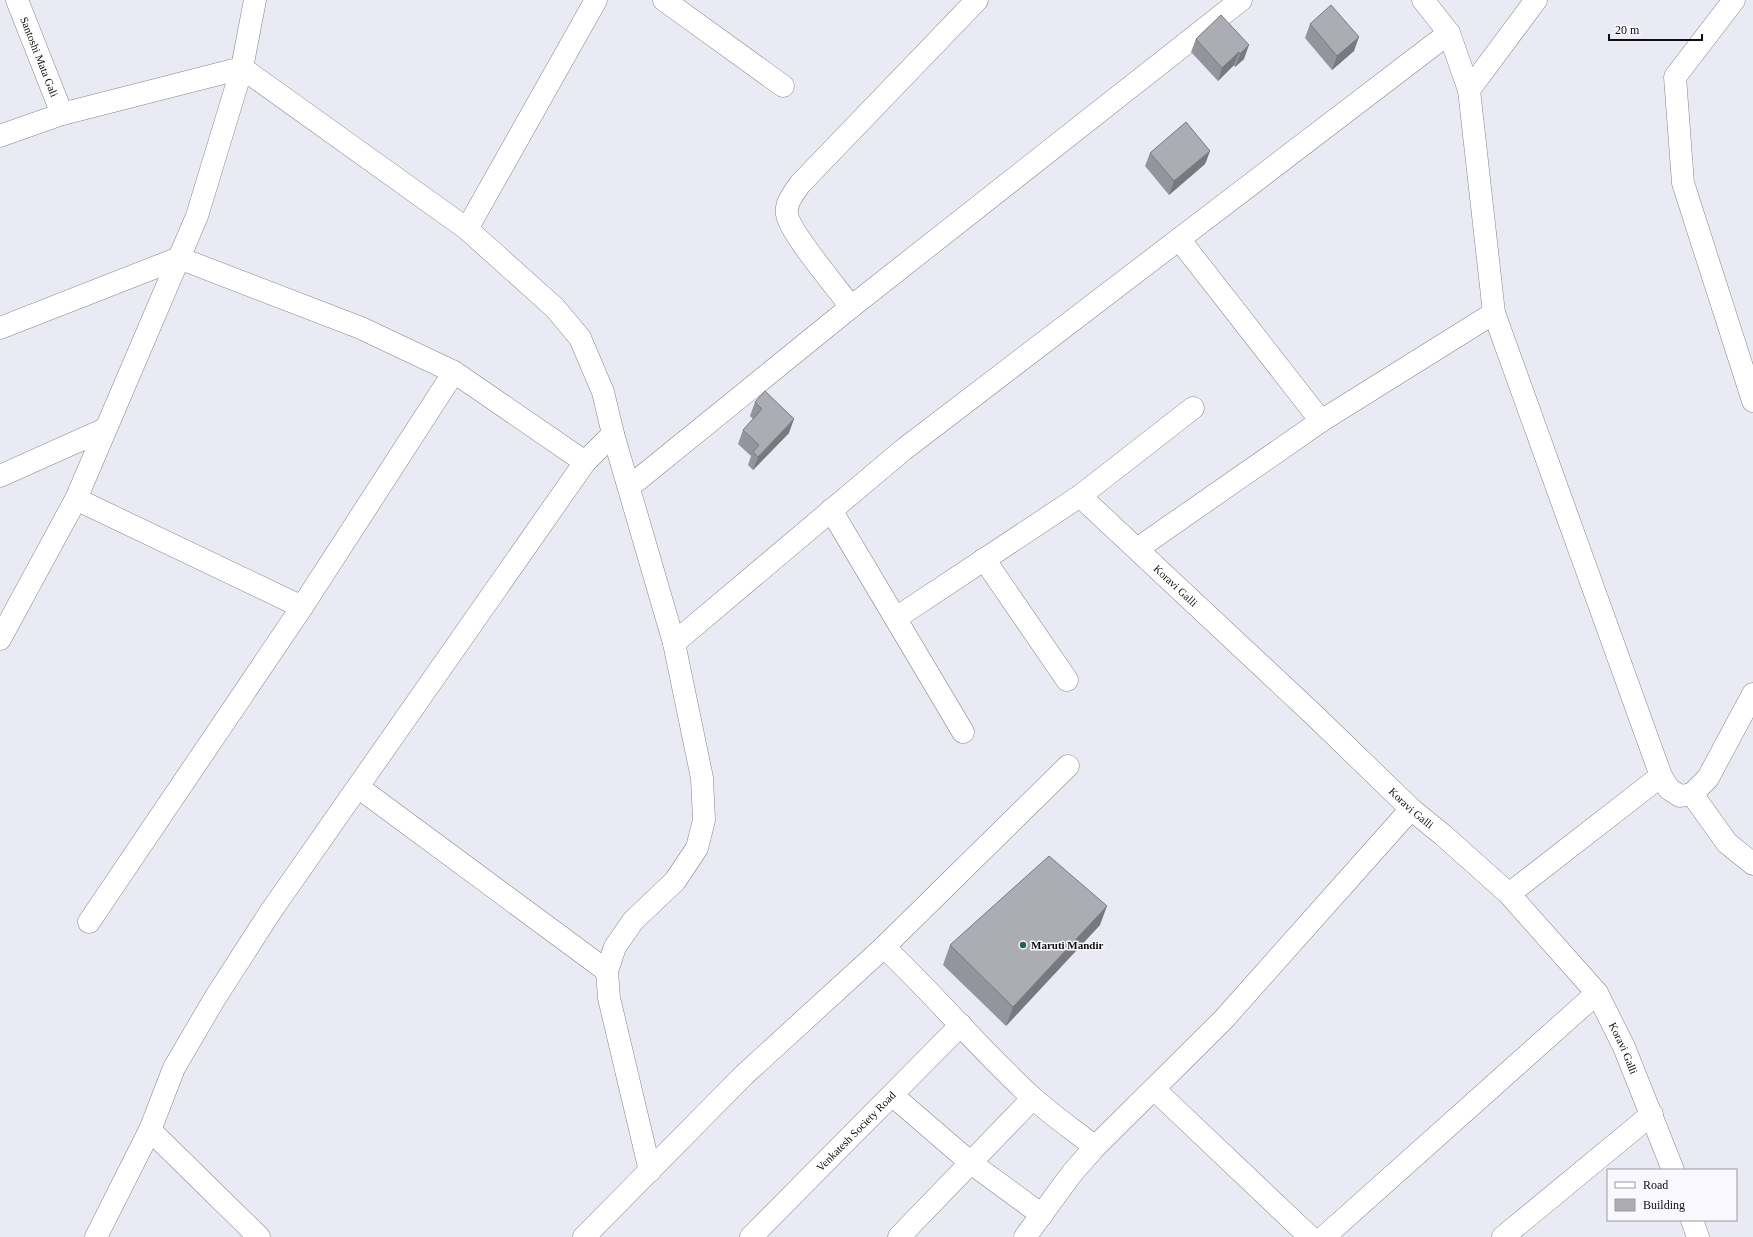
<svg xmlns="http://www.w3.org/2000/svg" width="1753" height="1237" font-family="'Times New Roman',serif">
<rect width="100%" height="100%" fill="#eaeaf4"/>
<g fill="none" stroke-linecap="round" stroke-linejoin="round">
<defs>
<g id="minor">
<path id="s1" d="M17,0L62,114"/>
<path d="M664,0L783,86"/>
<path d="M1423,0L1449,33L1469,90L1494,313L1661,776L1669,789L1680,796L1692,794L1708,778L1753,694"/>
<path d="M1734,0L1675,77L1683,183L1753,401"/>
<path d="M1469,90L1536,0"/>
<path d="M0,136L62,114L242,68L467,229L596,0"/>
<path d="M467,229L555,308L580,338L603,392L613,434L674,643L702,778L704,820L697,848L675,881L633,921L615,947L607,971L609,998L650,1171"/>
<path d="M1179,239L1321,421"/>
<path d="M851,307C838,289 789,232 787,214C785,203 794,193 800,184L977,0"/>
<path d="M0,328L179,258L361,328L454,372L585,462"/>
<path d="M0,476L105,429"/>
<path d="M629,487L851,307L1241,0"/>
<path id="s2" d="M1080,496L1314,715L1411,809L1443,835L1509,894L1597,993L1624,1047L1673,1170"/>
<path d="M76,499L302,607"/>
<path d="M831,510L963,732"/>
<path d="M1137,549L1321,421L1494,313"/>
<path d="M984,559L1067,680"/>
<path d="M896,618L1080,496L1193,408"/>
<path d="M0,639L76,499L197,216L242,68L255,0"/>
<path d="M674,643L903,450L1449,33"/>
<path d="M358,787L607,971"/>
<path d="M1692,794L1727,843L1753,864"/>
<path d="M1509,894L1661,776"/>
<path d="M89,922L302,607L454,372"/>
<path d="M884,947C935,995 981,1051 1033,1098C1053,1116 1075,1131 1095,1147"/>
<path d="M1154,1089L1310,1237"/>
<path d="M892,1095L971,1163L1042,1215"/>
<path d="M150,1130L259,1237"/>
<path d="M1692,1220L1698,1237"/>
<path d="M96,1237L150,1130L174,1068L215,998L271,911L585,462L613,434"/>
<path d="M584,1237L744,1075L884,947L1068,766"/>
<path id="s3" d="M751,1237L961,1025"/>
<path d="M899,1237L1033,1098"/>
<path d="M1025,1237L1073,1172L1095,1147L1223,1020L1411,809"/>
<path d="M1324,1237L1597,993"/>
<path d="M1503,1237L1652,1114"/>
</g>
</defs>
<use href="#minor" stroke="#85868e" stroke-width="23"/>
<use href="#minor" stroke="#fff" stroke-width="22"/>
</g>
<path fill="#94949c" d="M1221,15L1244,59L1235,67L1234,65L1218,81L1191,52L1196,39Z
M1310,24L1354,51L1332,70L1305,38Z
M1210,151L1205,164L1169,195L1145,166L1150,153Z
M755,402L789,433L753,470L748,465L751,456L738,444L743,430L753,419L750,416Z
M1100,925L1006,1026L943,965L950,945Z"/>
<path fill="#78787f" d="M1359,37L1354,51L1332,70L1337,56Z
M1249,45L1244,59L1235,67L1240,54Z
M1239,52L1234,65L1218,81L1222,68Z
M1210,151L1205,164L1169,195L1174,181Z
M794,419L789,433L753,470L758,457Z
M1107,906L1100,925L1006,1026L1013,1007Z"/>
<path fill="#acacb5" stroke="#78787f" d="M1331,5L1359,37L1337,56L1310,24Z
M1221,15L1249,45L1240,54L1239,52L1222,68L1196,39Z
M1186,122L1210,151L1174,181L1150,153Z
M765,391L794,419L758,457L753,452L759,445L743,430L762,409L755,402Z
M1049,856L1107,906L1013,1007L950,945Z"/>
<circle fill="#256452" stroke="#f8f8fe" stroke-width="1.5" cx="1023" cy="945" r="4"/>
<g text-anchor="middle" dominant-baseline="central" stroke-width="3" stroke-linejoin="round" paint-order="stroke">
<g font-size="11" fill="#0d0d10" stroke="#f8f8fe">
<text stroke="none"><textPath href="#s1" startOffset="61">Santoshi Mata Gali</textPath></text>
<text stroke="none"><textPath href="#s2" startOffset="131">Koravi Galli</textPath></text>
<text stroke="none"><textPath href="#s2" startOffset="455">Koravi Galli</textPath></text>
<text stroke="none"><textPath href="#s2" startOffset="779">Koravi Galli</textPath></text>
<text stroke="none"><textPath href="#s3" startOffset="149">Venkatesh Society Road</textPath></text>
</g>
<g font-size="11" font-weight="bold" fill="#0d0d10" stroke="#f8f8fe" text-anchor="start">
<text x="1031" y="945">Maruti Mandir</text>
</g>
</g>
<rect x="1607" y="1169" width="130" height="52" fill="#f8f8fe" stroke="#9a9a9f"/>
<rect x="1615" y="1182" width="20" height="6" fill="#ffffff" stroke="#9a9a9f"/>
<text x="1643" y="1189" font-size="12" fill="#0d0d10">Road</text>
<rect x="1615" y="1199" width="20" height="12" fill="#acacb5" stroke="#9a9a9f"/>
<text x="1643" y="1209" font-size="12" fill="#0d0d10">Building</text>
<path d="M1609 34v6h93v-6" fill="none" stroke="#0d0d10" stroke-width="2"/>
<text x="1615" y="34" font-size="12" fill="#0d0d10" stroke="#f8f8fe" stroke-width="3" paint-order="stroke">20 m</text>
</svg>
